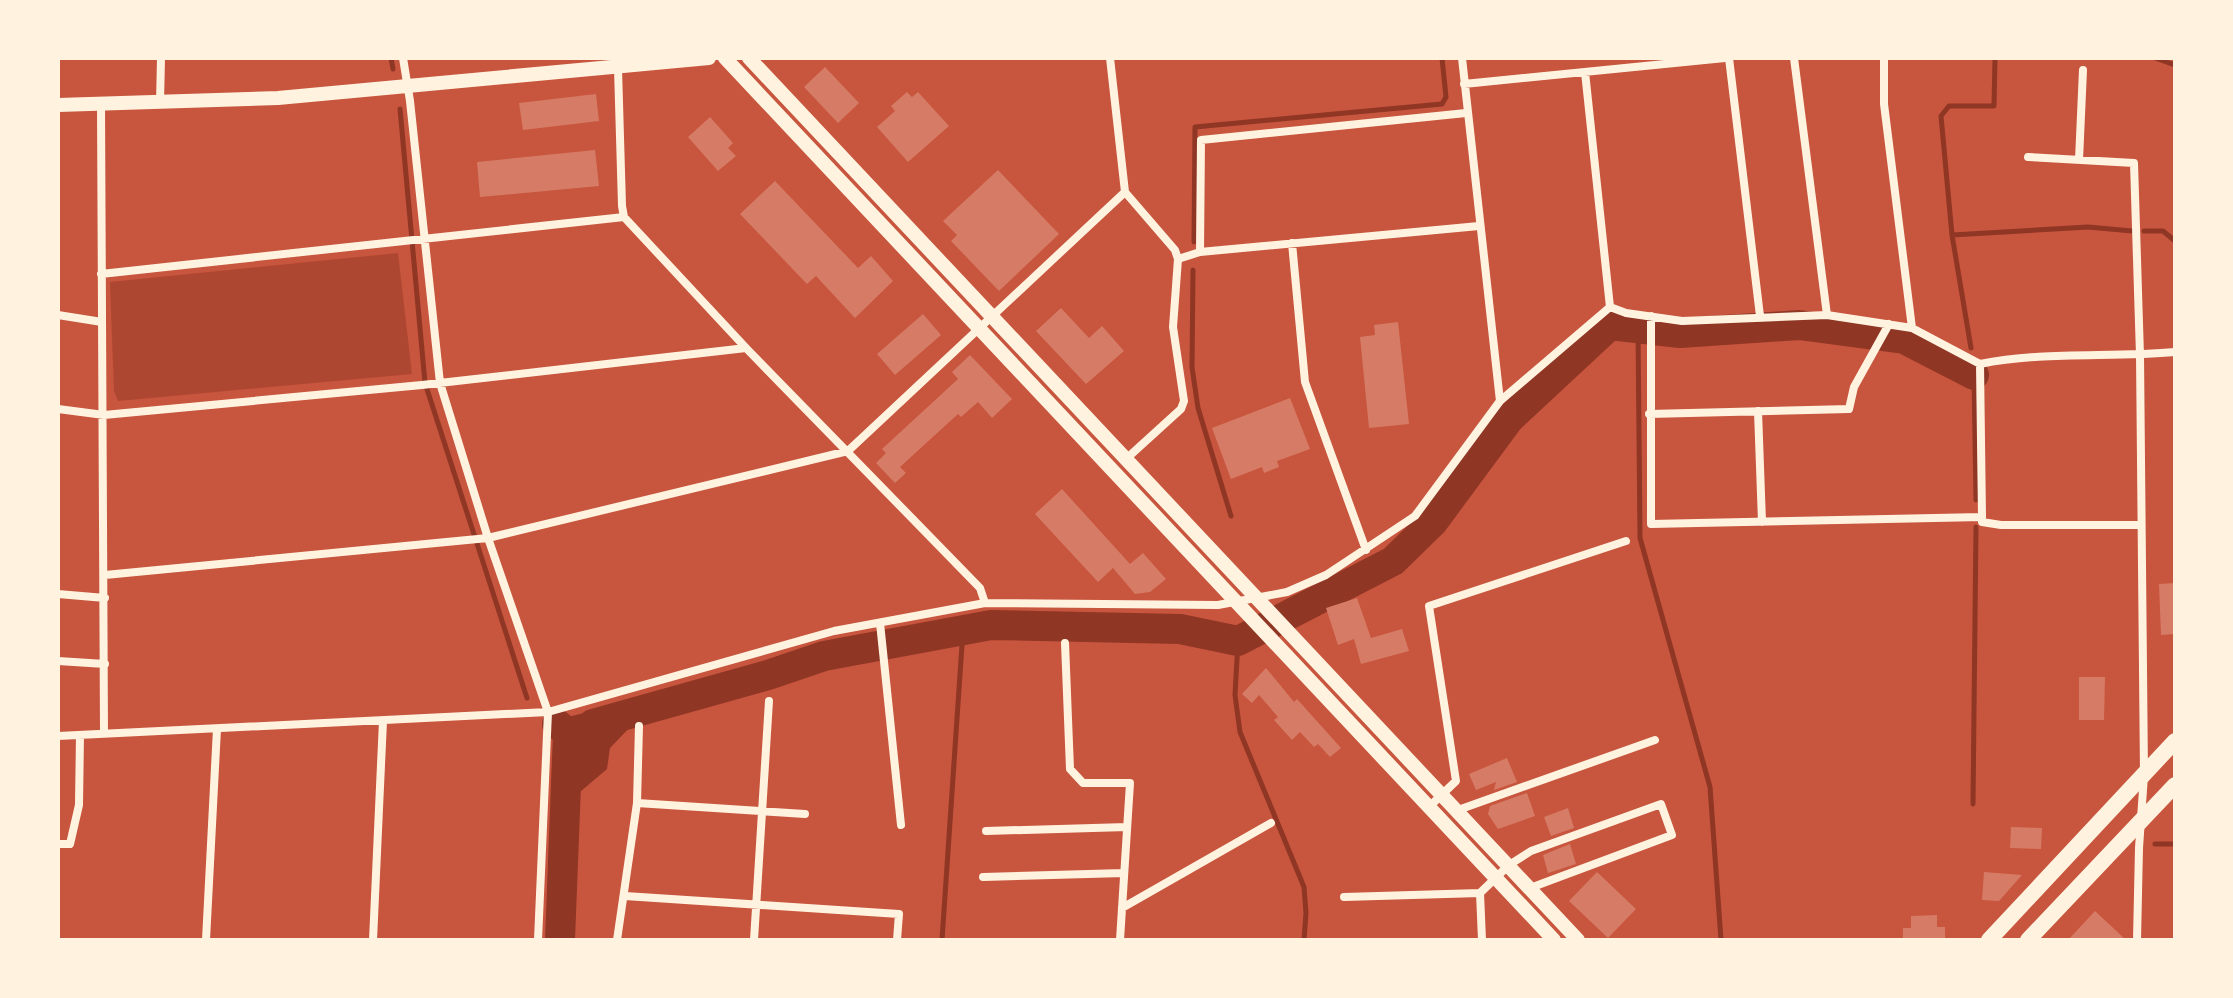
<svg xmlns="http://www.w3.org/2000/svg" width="2233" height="998" font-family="Montserrat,sans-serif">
<rect width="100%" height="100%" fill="#c8553d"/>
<path fill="#ae4732" d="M398,253L412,374L118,401L114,391L110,282Z"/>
<path fill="#8f3625" d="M628,702L634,723L610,748L607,769L580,792L551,793L554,732L560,719Z"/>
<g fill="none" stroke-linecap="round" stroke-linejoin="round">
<path stroke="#8f3625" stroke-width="5" d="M391,58L393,69
M2155,58L2175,65
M400,109L425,383L527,698
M2144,231H2163L2175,241
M1952,235L1941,116L1949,106H1994L1995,58
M1194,242L1195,127L1442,104L1446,97L1442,58
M1193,270L1192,367L1198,408L1231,516
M1638,329L1640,538L1710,787L1721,940
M1971,348L1952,235L2088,227L2132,231
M1974,375L1976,500
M1238,641L1235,695L1240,732L1304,887L1306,913L1304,940
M1973,804L1976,527
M2155,844H2175
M942,940L963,630"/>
<path stroke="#8f3625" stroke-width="30" d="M557,724L568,733L560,940
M593,724L768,675L824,656L991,625L1180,629L1238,641L1393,561L1433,522L1509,419L1610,325L1680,333L1799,325L1904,339L1974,375"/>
</g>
<path fill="#d67c66" d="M825,67L859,103L838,123L804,87Z
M907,92L912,97L918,92L949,126L908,162L877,127L895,111L891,106Z
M596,94L599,121L523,130L519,103Z
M710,117L733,143L728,148L736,156L718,171L688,137Z
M595,150L599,186L480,197L477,162Z
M998,170L1059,234L999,291L951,241L957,235L943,221Z
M775,181L858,268L871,256L893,281L855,318L816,276L807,284L740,214Z
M1061,308L1089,338L1102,326L1124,351L1086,384L1036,331Z
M923,314L941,335L895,375L877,354Z
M1398,322L1409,424L1369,428L1360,337L1375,335L1374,325Z
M970,355L1012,399L992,418L978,402L961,417L958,414L900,467L906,473L895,483L876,463L886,453L882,449L958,379L952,372Z
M1290,398L1310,449L1277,461L1279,467L1264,473L1262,467L1231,479L1212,428Z
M1062,489L1130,564L1143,553L1166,579L1150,592L1135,594L1113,568L1098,582L1035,514Z
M2175,583V634L2161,635L2159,584Z
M1357,598L1371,638L1402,629L1409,651L1361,664L1354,639L1338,645L1326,608Z
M1266,668L1294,702L1297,699L1341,748L1330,757L1318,744L1314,747L1300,732L1292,740L1274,720L1278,717L1259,695L1252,703L1242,694Z
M2079,677H2105L2104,720H2079Z
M1507,758L1517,782L1494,790L1496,782L1476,790L1469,774Z
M1527,793L1535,816L1498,829L1488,814L1490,806Z
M1568,808L1574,828L1551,836L1544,817Z
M2011,827L2042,828L2041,849L2010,848Z
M1570,844L1576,864L1548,873L1543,855Z
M1597,872L1636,909L1608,938L1569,901Z
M1984,872L2022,875L1999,901L1982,900Z
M2095,911L2126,940H2068Z
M1937,915V927H1945V940H1903V928H1911V916Z"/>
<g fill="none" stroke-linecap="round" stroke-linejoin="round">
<path stroke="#fff3e0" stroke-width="8" d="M403,58L410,101L440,383L488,538L548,712L538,940
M1462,58L1500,401
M1729,58L1760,316
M1794,58L1827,315
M1884,58V104L1912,328
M618,68L622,206L624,217L746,348L980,588L985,603
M1585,72L1610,307
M1464,84L1725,58
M160,103L161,58
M101,105L104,733
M2028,157L2134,163L2140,355L2144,775L2139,848L2137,940
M2079,160L2083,70
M1125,192L1175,250L1178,259L1173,327L1184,401L1181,409L1126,459
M1292,243L1305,382L1366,550
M1200,252L1201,140L1466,113
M1178,259L1200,252L1479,226
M101,274L624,217
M1610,307L1626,313L1682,321L1827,315L1912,328L1980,364C2044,351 2110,358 2175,352
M58,315L102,322
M1651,316V524L1982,517L1980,364
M58,409L104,415L422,385L746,348
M1758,411L1762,522
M1649,414L1849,409L1854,387L1889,324
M1982,517V522L2001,525H2140
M105,575L488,538L848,451L1125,192L1110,58
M58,594L105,598
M880,623L901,825
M1065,643L1070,769L1083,783H1130L1120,940
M58,661L105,664
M58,736L548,712L834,631L985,603L1218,605L1287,592L1326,575L1415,516L1500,401L1610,307
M637,803L805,814
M1429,807L1456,781L1429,606L1626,541
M1458,810L1655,740
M986,831L1127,827
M58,844H70L79,805L80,735
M983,877L1124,873
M625,896L899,914L897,940
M1344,897L1480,893
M1122,908L1271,823
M206,940L217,729
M373,940L383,721
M617,940L637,803L639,726
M754,940L769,701
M1482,940L1480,893L1509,865L1531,851L1661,804L1672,835L1530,888"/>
<path stroke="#fff3e0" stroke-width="14" d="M725,58L1554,940
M749,58L1578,940
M58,105L278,98L709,58"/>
<path stroke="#fff3e0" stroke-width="16" d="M1989,940L2175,741
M2028,940L2175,785"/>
</g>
<rect width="2233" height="998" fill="none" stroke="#fff3e0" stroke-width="120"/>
</svg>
